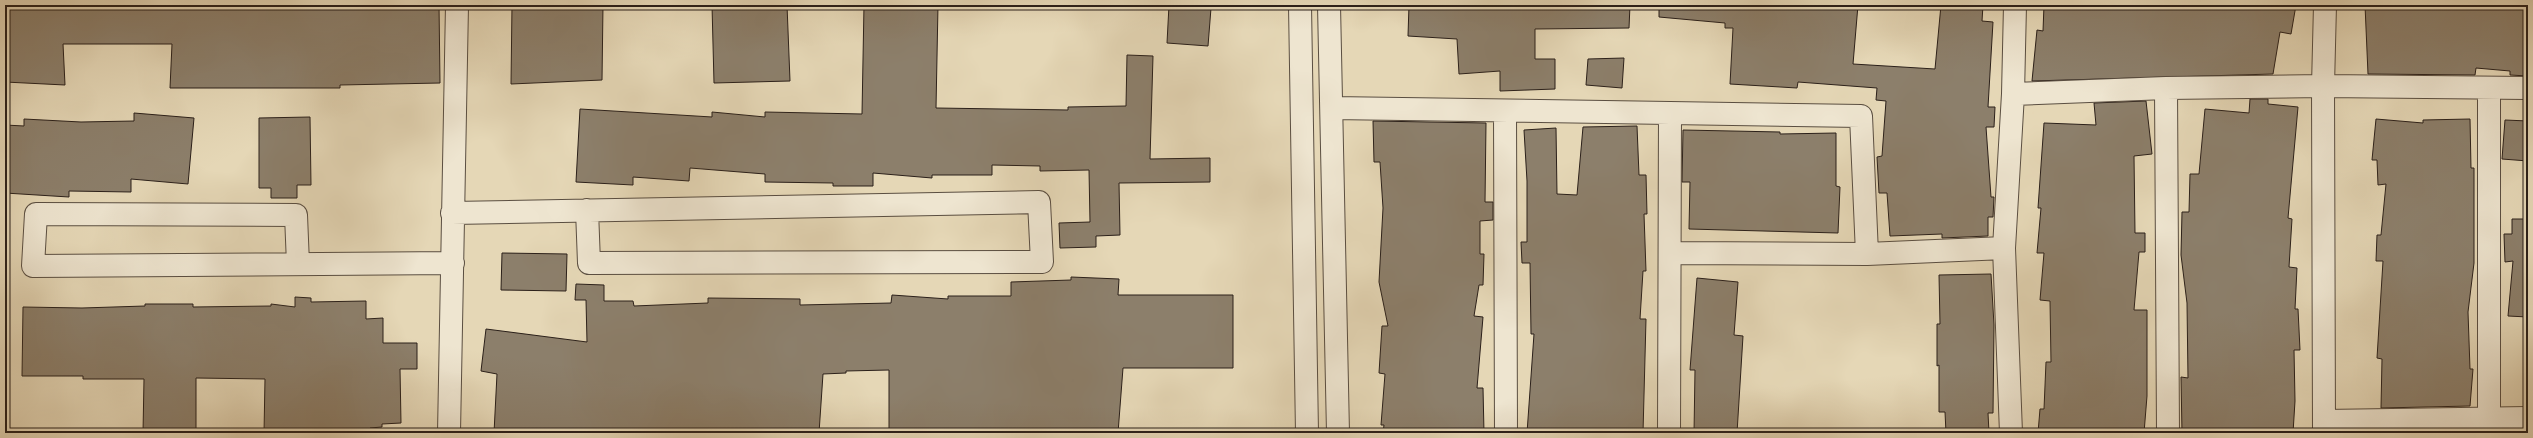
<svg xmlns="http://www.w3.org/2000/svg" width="2533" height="438" font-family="'Sorts Mill Goudy',serif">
<rect width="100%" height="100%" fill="#e5d7b6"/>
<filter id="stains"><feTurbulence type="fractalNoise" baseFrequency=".005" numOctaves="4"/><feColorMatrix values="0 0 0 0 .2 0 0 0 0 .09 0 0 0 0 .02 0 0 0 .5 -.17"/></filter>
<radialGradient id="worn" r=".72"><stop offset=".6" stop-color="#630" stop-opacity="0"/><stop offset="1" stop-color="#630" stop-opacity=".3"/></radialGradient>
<path fill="#8c7f6b" stroke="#2b201a" d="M5,5H439L440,83L340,85V88H170L172,44H63L65,85L5,82Z
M512,5H603L602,80L511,84Z
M712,5H787L790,81L714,83Z
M864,5H938L936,108L1068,110V107L1126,106L1127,55L1153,56L1150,159L1210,158V182L1119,183L1120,235L1096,236V247L1060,248L1059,223L1090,222L1089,170L1040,171V166L992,165V175H932V178L873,173V186H833V183L765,182V174L690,168L689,181L633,177V185L576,182L580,109L712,117V112L765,117V112L862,114Z
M1169,5L1211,8L1208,46L1167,43Z
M1409,5H1630L1629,28L1535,29V59H1555V89L1500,91V71L1459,74L1457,39L1408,36Z
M1659,5H1858L1853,64L1935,69L1941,5H1983L1982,21L1993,22L1988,107H1995L1994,127H1986L1991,197H1994L1993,217H1988V236L1942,238V234L1890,236L1887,193H1879L1877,157L1882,156L1886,101L1876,100L1877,88L1798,82L1797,88L1730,84L1733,28H1725V23L1659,17Z
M2044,5H2296L2291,34L2280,32L2273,74L2032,81L2037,30L2043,31Z
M2365,5H2528V76L2510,75V71L2476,68L2475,75L2368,74Z
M1624,58L1622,88L1586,85L1588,59Z
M2250,99H2268V104L2298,107L2288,218L2292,219L2289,267L2297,268L2295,309H2298L2300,350H2294L2295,401L2293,433H2182L2181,377L2188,378L2187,303L2181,255L2182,212H2189L2190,174H2199L2205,109L2249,113Z
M2146,101L2152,154L2134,156L2135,233H2145V252H2139L2134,310H2147V396L2144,433H2038L2040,409H2044L2046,362H2051L2050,301L2040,300L2044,253H2037L2041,208H2038L2044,123L2096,125L2094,103Z
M134,113L194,118L188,184L131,179V192L69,191V197L5,193V125L24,126V119L81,122L134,121Z
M310,117L311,185H297V198H271V188H259V118Z
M2376,119L2423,123V120L2470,119L2471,168H2474V263L2468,312L2470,369H2473L2470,406L2381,408L2382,359L2377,358L2383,261H2376L2377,235H2381L2386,184L2378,185L2377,160H2372Z
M2505,120L2528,121V161L2502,159Z
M1373,121L1486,123L1485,202H1493V220L1480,221V254H1484L1483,285H1479L1474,316L1483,317L1477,388H1483L1484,433H1383L1384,425H1381L1385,374L1379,373L1382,326H1388L1379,282L1383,208L1380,162H1374Z
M1637,126L1639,175H1646L1647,214H1644L1646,271H1643L1640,319H1646L1643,433H1527L1534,334H1531L1530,263H1522L1521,242H1527V181L1524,130L1556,128L1557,194L1577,195L1583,127Z
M1683,130L1780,132V134L1836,133V186L1840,187L1838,233L1689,229L1690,182H1682Z
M2512,219H2528V317L2508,316L2513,261L2505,262L2504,234H2512Z
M502,253L567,254L566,291L501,290Z
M1991,274L1994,325L1993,413H1988L1989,433H1946L1945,412H1939V365L1937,366V324H1940L1939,275Z
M1071,277L1119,279L1118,295H1233V368H1123L1118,433H993V429L889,433V370L846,371V373L823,374L819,433H494L497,374L481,371L486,329L587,342L586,300H575L576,284L604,285V301H633L634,306L708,303V298L800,299V305L891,303L892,295L948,299V296H1011V282L1071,280Z
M1697,278L1738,282L1734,335L1743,336L1737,433H1694L1695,370H1690Z
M295,297L311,298V302L366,301V319L383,318V343H417V369H400L401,423L382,424V427L370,428V433H264L265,379L196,378V433H143L144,379H83V376H22L23,307L82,308L145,306V304H193V307L271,306V304L295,307Z"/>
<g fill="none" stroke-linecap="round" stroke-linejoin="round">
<defs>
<path id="minor" d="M1300,5L1307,433
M1329,5L1338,433
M2166,88L2323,86L2528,88
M2489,88V433
M2013,94L2166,88L2168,433
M1332,108L1670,113L1669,433
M1505,112L1506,433
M1670,113L1861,116L1867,254
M452,213L1039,202L1042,262L589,263L587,210
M1672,253L1867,254L2004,248
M298,264L296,215L36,214L33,266L453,263
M2324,421L2528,418
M449,433L457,5
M2011,433L2004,248L2013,94L2015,5
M2324,433L2323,86L2325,5"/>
</defs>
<use href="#minor" stroke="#5a4e41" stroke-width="24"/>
<use href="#minor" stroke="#eee5d0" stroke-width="22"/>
</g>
<rect width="2533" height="438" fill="none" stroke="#e5d7b6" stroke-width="20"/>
<rect x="6" y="6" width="2521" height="426" fill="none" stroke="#2b201a" stroke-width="2"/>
<rect x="10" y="10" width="2513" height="418" fill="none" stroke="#2b201a"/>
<rect width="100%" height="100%" filter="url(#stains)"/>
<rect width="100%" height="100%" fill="url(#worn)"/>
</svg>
